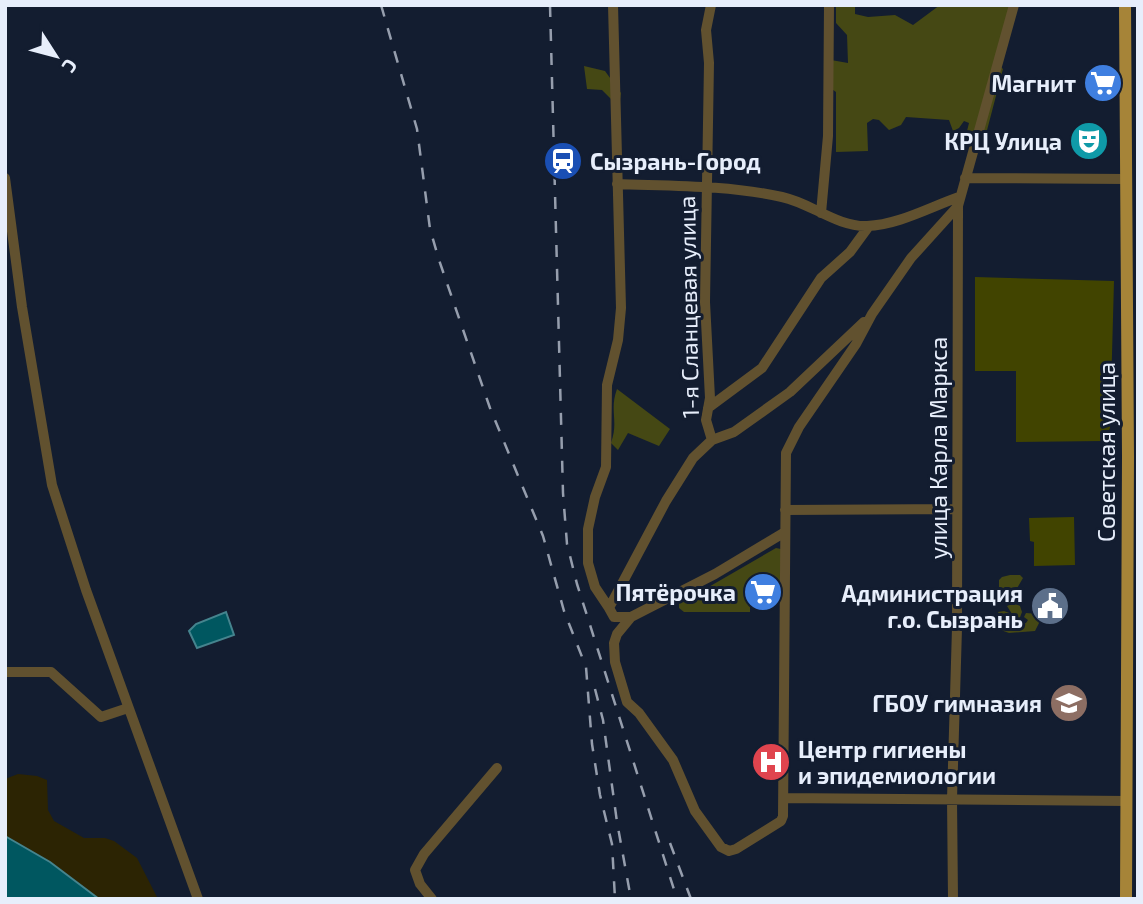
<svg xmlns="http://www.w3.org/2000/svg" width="1143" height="904" font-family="'Exo 2',sans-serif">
<rect width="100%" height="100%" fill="#131d30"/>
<path fill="#414400" d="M975,277L1114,281L1110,428L1104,441L1016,442V371H975Z
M1074,517L1075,565L1034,566V542L1030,541L1029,518Z"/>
<path fill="#454814" d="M836,5H855V14L868,17L895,15L913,25L940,5H1020L1012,13L1000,66L1003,69L985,138L972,143L966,135L969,123L964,121L959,128L953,131L949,120L906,117L901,125L889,130L879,120L873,119L867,123L868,151L836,152V92L829,87L831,60L848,63L847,35L836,23Z
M584,66L605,71L621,93L619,107L602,90L587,89Z
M617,389L670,429L659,446L628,433L618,450L611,443C619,420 609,411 617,389Z
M776,548L781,549V587H750V612H684L679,608V602L687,593L700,592Z
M1010,575H1020L1023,578L1016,590L1017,597H999V580L1002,577Z
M1014,603L1020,606L1022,612L1019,620L1013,621V623H1026L1028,620L1024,617L1026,613L1039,614L1041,619L1035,631L1009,633L998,629V625L1002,621L998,612L1004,611L1012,614L1007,606Z"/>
<path fill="#2c2403" d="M18,774L37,776L47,780L48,810L54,821L84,838H105L114,841L137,858L158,899H99L50,862L5,836V779Z"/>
<path fill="#005760" stroke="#45848e" stroke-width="2" d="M226,612L234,635L197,648L189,631L196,624Z
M5,836L50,862L99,899H5Z"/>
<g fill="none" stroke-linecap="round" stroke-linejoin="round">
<path stroke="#61512f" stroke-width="10" d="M711,5L706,30L709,63L705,302L710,398L706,420L712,440
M5,178L22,307L52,485L86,590L198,899
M965,178L1126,179
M617,184C671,186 728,185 782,197C811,203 837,227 867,226C898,225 930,207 959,197
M821,213L828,136L829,5
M708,408L762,368L821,278L850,252L869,226
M785,510L956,509
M785,532L715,574L631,617H614L609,608L666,501L693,458L712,440L734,432L790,392L864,322
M609,608L595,587L588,563V529L595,497L606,467L607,385L618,340L621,308L613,5
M631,617L617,634L614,643L615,662L627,702L639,713L673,760L695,811L721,847L729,851L736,849L781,821L783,816L786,453L799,427L856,344L872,314L911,258L958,206
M5,672H51L101,717L128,708
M784,798L1127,801
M432,899L420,884L415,870L424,854L497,768
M953,899L952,799L957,628L958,206L1014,5"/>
<path stroke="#a68438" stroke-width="12" d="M1125,5L1128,456L1126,899"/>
<path stroke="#969ead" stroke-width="2.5" stroke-dasharray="12 12" stroke-linecap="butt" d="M381,5L417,129L430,229L439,260L490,408L543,536L564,611L586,667L592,744L600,795L612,844L615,899
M550,5L563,493L567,544L577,584L677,899
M595,689L603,720L617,822L631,899
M670,843L691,899"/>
</g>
<defs>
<symbol id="supermarket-disc" viewBox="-11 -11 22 22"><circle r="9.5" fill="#3f7fe0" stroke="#131d30"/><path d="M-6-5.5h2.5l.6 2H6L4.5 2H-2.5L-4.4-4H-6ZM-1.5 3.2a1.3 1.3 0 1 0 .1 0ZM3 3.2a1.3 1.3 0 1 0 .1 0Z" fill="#fff"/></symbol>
<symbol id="theatre-disc" viewBox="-11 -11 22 22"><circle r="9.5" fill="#0f9aa8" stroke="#131d30"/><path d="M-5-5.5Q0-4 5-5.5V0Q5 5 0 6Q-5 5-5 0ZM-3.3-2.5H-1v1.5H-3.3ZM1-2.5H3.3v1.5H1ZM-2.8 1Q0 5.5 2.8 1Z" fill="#fff"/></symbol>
<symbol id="station-disc" viewBox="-11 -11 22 22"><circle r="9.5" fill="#1a4fb4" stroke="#131d30"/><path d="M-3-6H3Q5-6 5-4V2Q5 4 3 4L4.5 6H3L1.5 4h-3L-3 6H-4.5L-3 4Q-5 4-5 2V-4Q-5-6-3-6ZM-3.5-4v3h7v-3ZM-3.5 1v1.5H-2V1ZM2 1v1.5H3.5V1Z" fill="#fff"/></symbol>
<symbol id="civic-disc" viewBox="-11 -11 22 22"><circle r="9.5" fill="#5c6f8a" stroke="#131d30"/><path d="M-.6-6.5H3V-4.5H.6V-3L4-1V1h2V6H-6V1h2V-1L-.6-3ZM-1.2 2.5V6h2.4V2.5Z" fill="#fff"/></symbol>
<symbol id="school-disc" viewBox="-11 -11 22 22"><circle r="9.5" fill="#8d6e63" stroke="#131d30"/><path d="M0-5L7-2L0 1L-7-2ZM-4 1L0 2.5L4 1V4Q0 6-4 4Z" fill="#fff"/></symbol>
<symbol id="hospital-disc" viewBox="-11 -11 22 22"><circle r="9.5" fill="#e0444e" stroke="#131d30"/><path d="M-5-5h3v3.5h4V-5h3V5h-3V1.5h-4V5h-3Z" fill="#fff"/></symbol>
</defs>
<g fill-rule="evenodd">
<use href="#supermarket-disc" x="1081" y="61" width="44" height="44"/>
<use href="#theatre-disc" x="1067" y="119" width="44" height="44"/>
<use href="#station-disc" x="541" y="139" width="44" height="44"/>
<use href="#supermarket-disc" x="741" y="570" width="44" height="44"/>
<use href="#civic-disc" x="1028" y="584" width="44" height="44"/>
<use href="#school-disc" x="1047" y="681" width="44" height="44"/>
<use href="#hospital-disc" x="749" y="740" width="44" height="44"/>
</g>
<g text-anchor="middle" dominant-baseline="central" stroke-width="6" stroke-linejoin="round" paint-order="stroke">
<g font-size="23" font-weight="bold" fill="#e7eefb" stroke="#131d30" text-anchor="end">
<text x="1076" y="83">Магнит</text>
<text x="1062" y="141">КРЦ Улица</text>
<text x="590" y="161" text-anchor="start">Сызрань-Город</text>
<text x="736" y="592">Пятёрочка</text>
<text x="1023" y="593">Администрация<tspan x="1023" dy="26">г.о. Сызрань</tspan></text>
<text x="1042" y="703">ГБОУ гимназия</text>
<text x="798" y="749" text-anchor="start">Центр гигиены<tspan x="798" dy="26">и эпидемиологии</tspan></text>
</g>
<g font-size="23" fill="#e7eefb" stroke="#131d30">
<text transform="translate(688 307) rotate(-91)">1-я Сланцевая улица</text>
<text transform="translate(938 448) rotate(-90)">улица Карла Маркса</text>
<text transform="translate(1106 452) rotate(-90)">Советская улица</text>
</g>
</g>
<rect width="1143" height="904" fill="none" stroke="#e7eefb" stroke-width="14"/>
<g transform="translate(56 56) rotate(126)" stroke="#131d30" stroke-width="5" paint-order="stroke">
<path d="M0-5L12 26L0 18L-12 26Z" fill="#e7eefb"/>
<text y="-10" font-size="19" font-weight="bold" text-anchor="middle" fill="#e7eefb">С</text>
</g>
</svg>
